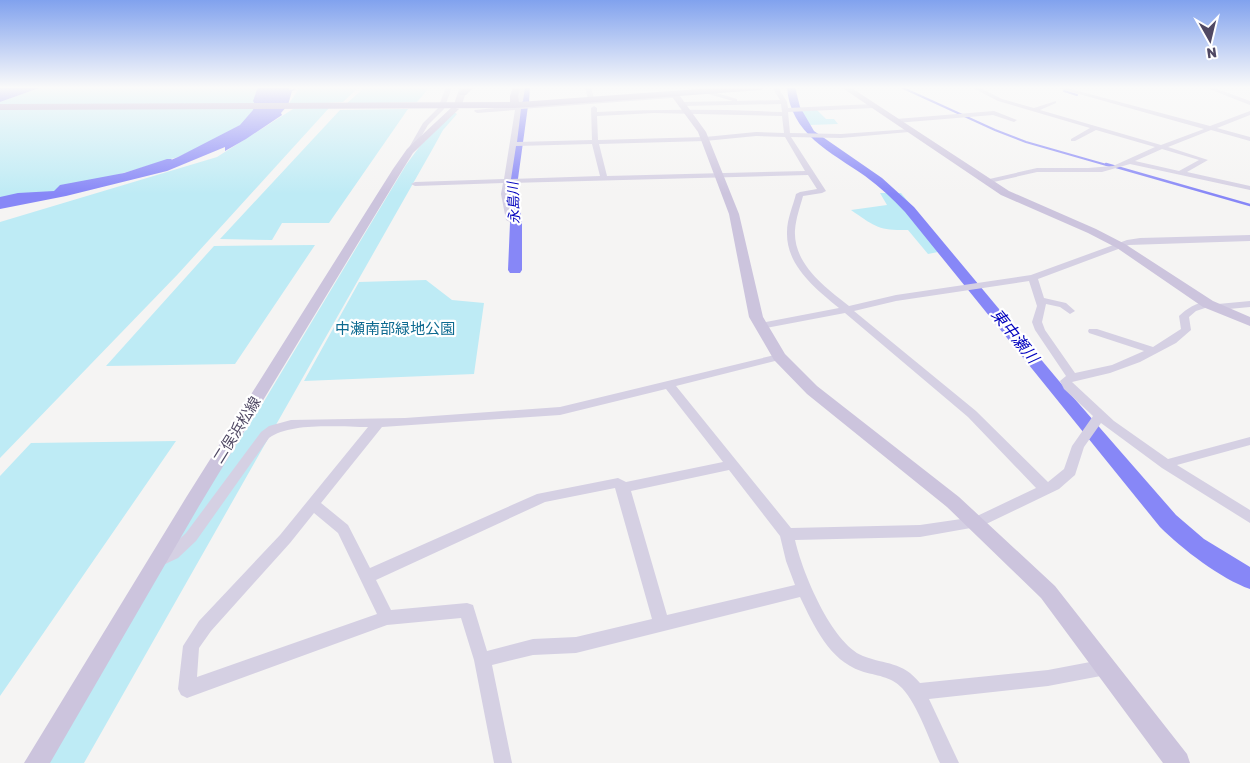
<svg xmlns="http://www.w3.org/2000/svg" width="1250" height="763" font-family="Rubik,'Noto Sans JP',sans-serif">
<rect width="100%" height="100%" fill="#f5f4f3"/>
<path fill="#beebf5" d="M42,87H267L245,127L178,157L62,191L0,200V102Z
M300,87H359L343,102L288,105Z
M365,87H430L417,102L346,104Z
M329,108L178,274L0,458V222L217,157L293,109Z
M408,109L329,223H282L272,240L220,239L340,110Z
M801,110H817L826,119H834L838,124L809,125Z
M454,112L457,114L443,130L432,150L84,763H45L176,538L263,403L406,165L420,146Z
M880,193H901L948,250L928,254L908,230C879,231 874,226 851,210L887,205Z
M315,245L235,364L106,366L214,246Z
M426,280L452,300L484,303L474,374L304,381L359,282Z
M176,441L0,696V476L31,443Z"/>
<path fill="#8787f7" d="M0,87H42L0,102Z
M258,87H290L289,90L296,89L292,91L288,105L281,113L282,115L246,139L225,151V147L167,171L66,196L0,209V197L18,193L54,191L60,185L124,173L167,159H172L171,160L178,157L240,125L253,110L255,104L253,101Z"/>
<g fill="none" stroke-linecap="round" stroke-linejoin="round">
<path stroke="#8787f7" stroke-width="2" d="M901,87L995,130L1026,142L1110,166
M1064,91L1077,95"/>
<path stroke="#8787f7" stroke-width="2.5" d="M1106,164L1250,205"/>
<path fill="#8787f7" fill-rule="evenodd" d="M522,87H530L529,103H523L522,101Z
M787,87H795L800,107L814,131L882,178L914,207L1059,381L1176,515L1204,539L1250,567V589C1221,579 1182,549 1160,527L905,212C893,199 880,187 865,176C831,152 790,134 787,87Z
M523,103L528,106L517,186L522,223V270L520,273H510L508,270L510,223L505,186L518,106Z"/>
<path fill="#d5d0e3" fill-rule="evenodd" d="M446,87H452L444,109L428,125L412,152H408L407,151L423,123L438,108Z
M519,87H525L523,101L520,103L517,101Z
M585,87H591L594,99L592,100L672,94L675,96L672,98L521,109L517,142L592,140L591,108L594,106L597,108V112C659,109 720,109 782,112L781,104L682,106L679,104L682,102L733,101L701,92L703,89L737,99V101L780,100L772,87H778L787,102L788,108L873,104L876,106L873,108L788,112L790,133L841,134L911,129L912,130L909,132L841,138L791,137L826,191L822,193L803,196C800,207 796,218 795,230C793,264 825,287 849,306L896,295L1031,275L1127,240L1140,238L1250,235V241L1129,245L1038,279L1044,298L1066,303L1075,311L1070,314L1060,307L1046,304L1042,322L1045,330L1075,373L1112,365L1144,351L1089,333L1088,331L1089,329H1097L1153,347L1181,329L1179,316C1187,308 1200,300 1211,302L1213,304L1211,306L1196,311L1189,317L1191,330L1176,343L1140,362L1110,373L1072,382L1114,421L1168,459L1250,437V445L1177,465L1250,510V523L1162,468L1101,423L1084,447L1075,475L1059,489L982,526L920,537L795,540C802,571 831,643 863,656C886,665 902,661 920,683L1048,670L1106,659L1112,661L1114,667L1112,673L1106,675L1048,686L929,699L959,763H940C930,742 918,705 902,688C891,676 876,676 861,671C829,660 814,626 800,597L576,653L533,655L492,665L512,763H494L474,660L461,618L387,625L187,698L181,695L178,689L183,646L199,621L280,535L368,427C341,427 290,422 269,438L196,541L178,558L159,567L154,565L152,561L154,557L168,550L186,533L261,432L269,426L291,420L405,418L560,407L779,354L784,357L783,359L676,386L791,528L920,525L975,517L1036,488L968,417L845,313L761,329L757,328L756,326L757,324L761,323L839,308C816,289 786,266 787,232C787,219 793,206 796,194L800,192L817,189L808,175L510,183L509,194L514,220L510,222L506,220L501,194L503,183L415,186L411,184L415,182L504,179L515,110L477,113L474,111L475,110L516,106L519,104L522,106L590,101L588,99ZM654,113L782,116L784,133L756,132L705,137L598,140L597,116ZM756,136L785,137L805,171L607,176L599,144L705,141ZM592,144L600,176L511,179L516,146ZM1029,281L1037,306L1032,322L1035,330L1066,376L1060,381L1064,389L1093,416L1072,446L1064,469L1048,482L976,411L854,311L896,301ZM666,389L723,462L626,482L618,478L537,494L370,568L348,525L321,503L382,427L560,415ZM729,470L780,536L786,561L795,585L667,615L631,491ZM615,488L652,619L576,637L533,639L487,651L473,605L467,603L391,610L376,580L545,502ZM314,513L338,533L377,614L197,677L199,648L211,631L290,543Z
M971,87H978L1002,99L1034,108L1056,101V103L1040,110L1161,145L1204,129L1054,87H1063L1210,126L1250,111V115L1217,128L1250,137V141L1211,130L1168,147L1208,160L1187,172L1250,186V190L1130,164L1102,172H1037L985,184V180L1037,168H1088L1113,166L1155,147L1096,130L1075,141H1071V139L1090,128L998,101ZM1162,149L1199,160L1179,171L1135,161Z
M1204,87H1212L1250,101V105Z
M994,111L1017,120L1014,122L993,115L896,123L893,121L896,119Z
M1250,301V307L1218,310L1213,307L1218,304Z"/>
<path fill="#ccc4dd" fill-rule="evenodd" d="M460,87H468L462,104L458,106L454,104Z
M841,87H850L1009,191L1096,229L1125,244L1213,301L1250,317V326L1203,307L1117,248L1088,233L1001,195Z
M671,92H677L706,132L739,214L763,317L785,354L817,386L959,497L1055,586L1187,754L1190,763H1163L1041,598L947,507L807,394L774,360L749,317L729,214L698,132L670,94Z
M452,107L459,109L413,153L403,169L199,506L50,763H24L187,496L393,169L407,149Z"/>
<path fill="#bab0d4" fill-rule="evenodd" d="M465,87H474L466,95H460L459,93Z
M513,87H521L518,96L519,102L726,87H765L761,90L515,108L0,110V104L510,102V96Z"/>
</g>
<linearGradient id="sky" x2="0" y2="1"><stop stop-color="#81a2ee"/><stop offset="0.45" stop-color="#fafafa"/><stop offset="1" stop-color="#fafafa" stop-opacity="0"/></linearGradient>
<rect width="1250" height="194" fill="url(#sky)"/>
<g text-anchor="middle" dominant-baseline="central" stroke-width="4.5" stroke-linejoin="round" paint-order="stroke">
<g font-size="14" font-style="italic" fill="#0000be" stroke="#fff">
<text transform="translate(514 203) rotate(-93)">永島川</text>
</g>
<g font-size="15" fill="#0d6a90" stroke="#fff">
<text x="395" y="329">中瀬南部緑地公園</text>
</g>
<g font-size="15" fill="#4f4863" stroke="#fff">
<text transform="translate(237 430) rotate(-58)">二俣浜松線</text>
</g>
<g font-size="16" font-style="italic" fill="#0000be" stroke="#fff">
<text transform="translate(1015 336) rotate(51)">東中瀬川</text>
</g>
</g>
<g transform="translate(1210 40) rotate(172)" stroke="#ffffff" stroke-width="4" paint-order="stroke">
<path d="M0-4L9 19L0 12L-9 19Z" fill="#4f4863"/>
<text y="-8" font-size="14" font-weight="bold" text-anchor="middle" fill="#4f4863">N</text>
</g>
</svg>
